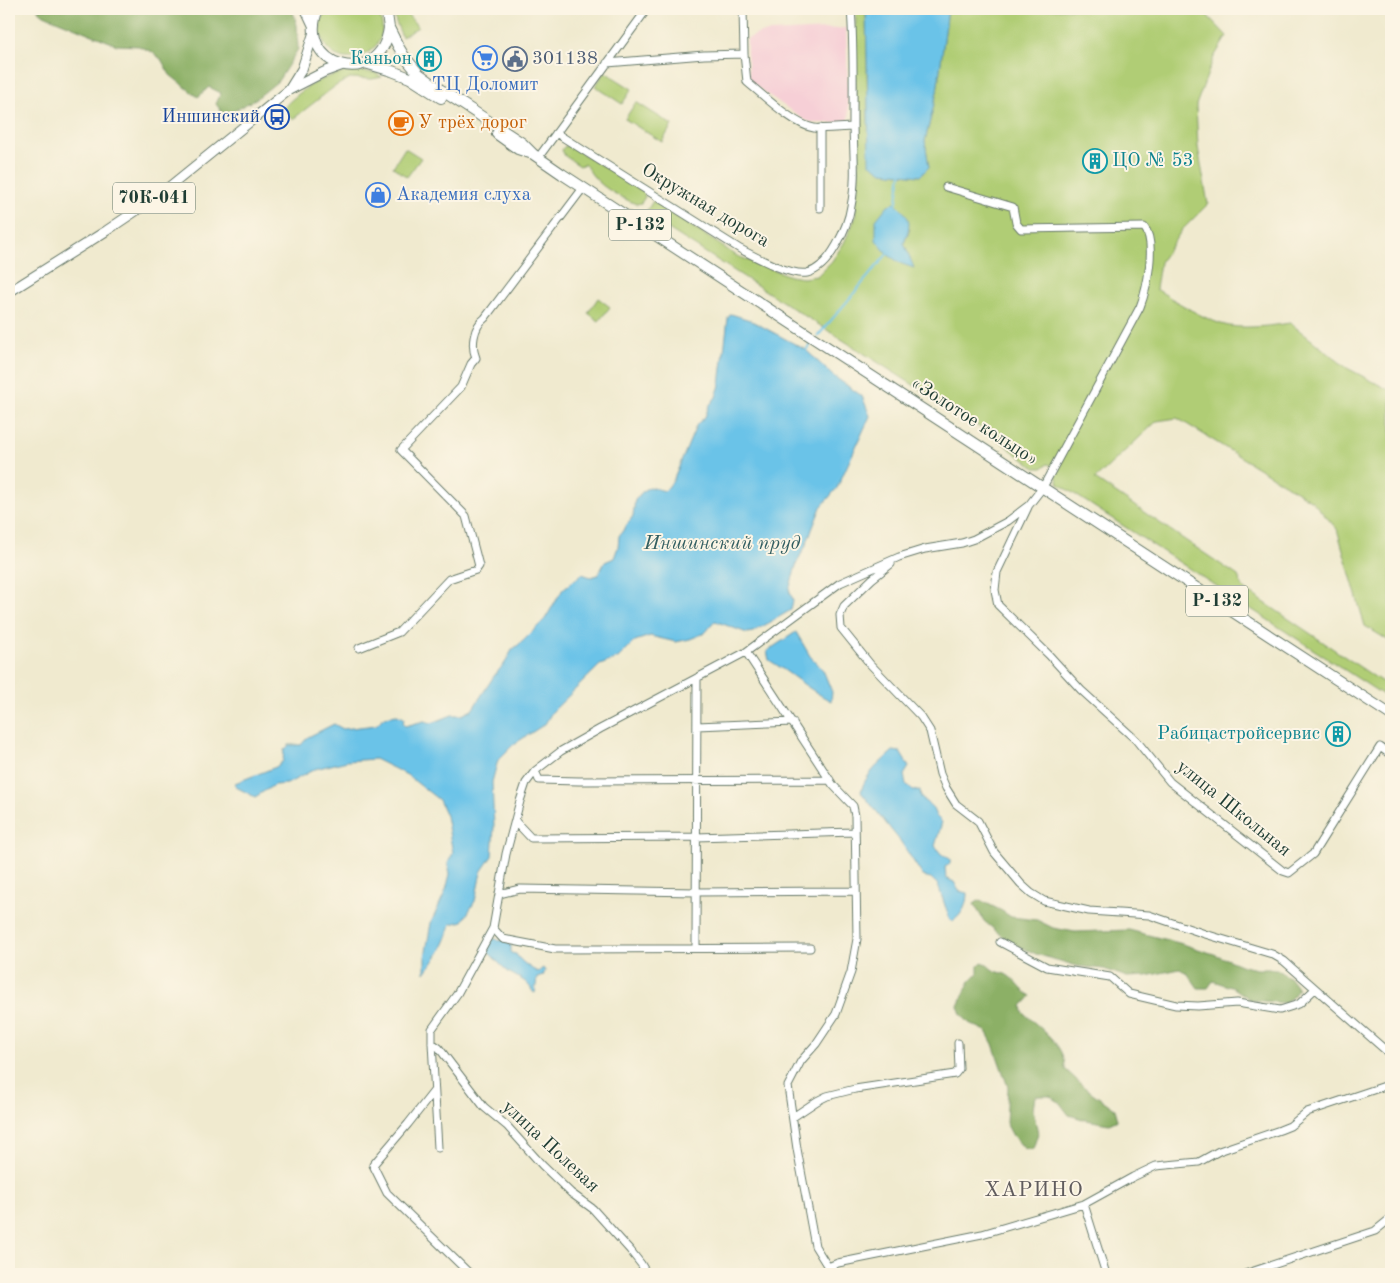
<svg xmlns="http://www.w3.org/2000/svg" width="1400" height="1283" font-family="'Old Standard TT',serif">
<rect width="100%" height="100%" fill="#fcf5e5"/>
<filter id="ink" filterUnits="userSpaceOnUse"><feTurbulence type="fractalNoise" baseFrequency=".02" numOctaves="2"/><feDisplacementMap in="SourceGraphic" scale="10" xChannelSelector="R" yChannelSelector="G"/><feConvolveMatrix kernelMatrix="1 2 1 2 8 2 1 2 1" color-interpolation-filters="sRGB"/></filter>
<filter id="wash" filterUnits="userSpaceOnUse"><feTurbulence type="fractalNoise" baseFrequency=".0096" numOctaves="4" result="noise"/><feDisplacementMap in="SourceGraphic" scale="20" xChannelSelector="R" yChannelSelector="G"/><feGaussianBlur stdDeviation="1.12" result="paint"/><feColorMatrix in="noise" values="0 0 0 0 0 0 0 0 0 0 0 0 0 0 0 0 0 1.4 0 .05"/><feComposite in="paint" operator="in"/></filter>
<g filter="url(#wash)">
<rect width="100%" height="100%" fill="#f0eacf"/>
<path fill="#f6cfd6" d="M846,28L849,123H813L803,119L750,82L747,53V39L760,33L771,32Z"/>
<path fill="#b0cd74" stroke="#688554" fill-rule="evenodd" d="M327,9H375C405,48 334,83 321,35C319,26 321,16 327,9Z
M393,9H403L418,27L402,37L396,22Z
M856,9H866L868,120L882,172L920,176L929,167L925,141L937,92L948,9H1201L1227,36L1214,57L1196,105L1198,147L1208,204L1182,230L1160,262L1156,289C1176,301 1198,316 1221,324C1238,330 1272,326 1290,323L1347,368L1391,391V492L1388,493L1391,501V642L1365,626L1337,529L1312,501L1177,418L1157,421L1095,479L1238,576L1243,588L1391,688V700L1059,484L1056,475L1058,468L1048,464L1042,468H1035L992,435L648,216L646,212L653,201L737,256L790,276L803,278L817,276L832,261L844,243L855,219L859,169L855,72ZM876,220L910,229L904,243L913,268Z
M360,71L375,73L382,77L372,79L350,78L334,87L293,119L283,111C285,105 290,101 295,97C314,80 335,72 360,71Z
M605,72L632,89L622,104L595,86Z
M636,102L672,125L662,142L625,119Z
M565,146H570L643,191L645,197L641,203L636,204C622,198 604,189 594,177C590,173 589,168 584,164L580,166L565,156L562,150Z
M405,148L421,158L407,177L393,167Z
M598,298L610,307L599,321L588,313Z"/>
<path fill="#8cb066" stroke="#56764d" d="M37,9H292L297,25L298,49L287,67L278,81L257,98L225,116L216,104L221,93L209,87L198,97L170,75L161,59L152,52L139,46L117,45L44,15Z
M980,900L1002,911L1011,917L1037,920L1053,928L1075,932L1129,930L1179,943L1214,954L1243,966L1257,969H1277L1289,977L1298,989L1294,995L1286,1003L1251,1000L1234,988L1213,981L1208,988H1198L1188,974L1180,969L1146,976L1127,977L1104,969L1077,966L1036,954L1008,941L984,921L974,904Z
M982,962C988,964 990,969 995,971C999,973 1003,972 1007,975C1017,981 1021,991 1031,996L1022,1006L1023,1012C1040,1029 1065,1044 1065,1069L1084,1087L1115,1109L1118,1120L1109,1124L1086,1120L1069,1115L1059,1102L1050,1096H1035L1033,1110L1038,1133L1033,1149H1025L1013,1136L1006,1123L1008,1087L993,1044L986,1031L969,1023L961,1014L958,1006L970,981L978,973V966Z"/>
<path fill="#6bc3e8" stroke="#45808e" d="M866,9H948L937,92L925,141L929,167L920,176L882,172L869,163Z
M895,203C911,218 912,222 904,243L914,268L902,264L888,255L876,240V220L888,205Z
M731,314L750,320L806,350L832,375L862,396L870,416L837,488L821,507L805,547L797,562L789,590L793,600L791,610L753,632L747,633L715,621L705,633L690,639L676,642L650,636L635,641L618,658L600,665L552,712L545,724L514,744L498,760L492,782L494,827L492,856L481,872L475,901L463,921L451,924C445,946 438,956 425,973V957L431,923L446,890L450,874L448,863L453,853L446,816L439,800L407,775L375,759L347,761L315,769L287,784L274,785L255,797L236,787L235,783L276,767L283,761L284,750L289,745H301L308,737L334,724L343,729L376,725L384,717L397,715L404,718L403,724L405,726L424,721L432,723L452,715H462L472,710L494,676L505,663L512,650L523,641L545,619L563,589L582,574L591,577L598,575L605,562L614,558L618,547L619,536L633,516L635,500L644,490L650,487L665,491L673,481L697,424L705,417L709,406L716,397L720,385L728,318Z
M796,632L810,656L823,670L832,692L831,701C809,690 790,673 769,660L767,651Z
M893,751L900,752L909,767L904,775L906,784L913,791L920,790L921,798L932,807L936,816L942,822L935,846L941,854L950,859V864L945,867L946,878L954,882L959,891L967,893C967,904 963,914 953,921L950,920L938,885L931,878L923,876L901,842L861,792C865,774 880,763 893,751Z
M492,939H496L499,941L502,940L511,945V953L516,954C520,961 531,969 538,972L543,968L545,971L543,976L537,978L535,993L533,992C527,980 520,979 510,973C507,972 487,951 485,948L489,940Z"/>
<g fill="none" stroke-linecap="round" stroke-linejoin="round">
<path stroke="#6bc3e8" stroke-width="2" d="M896,206L901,174
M817,337L888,253
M806,350L812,342"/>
</g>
</g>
<g filter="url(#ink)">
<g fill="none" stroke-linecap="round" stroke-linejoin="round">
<defs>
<path id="minor" d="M744,54L747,82C763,95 794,125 814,128C826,130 841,127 853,127
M607,63L704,55L744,54L743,9
M556,133L740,249C756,257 790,276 807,273C830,268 848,226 851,206C857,178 853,150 853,122C853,85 854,46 851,9
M538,158L647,9
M820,208V128
M1028,507L997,572L995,590L998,605L1049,655L1081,690L1136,740L1170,782L1283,871L1289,873L1313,854L1380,747L1391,755
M891,564L872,579L844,606L840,615L841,628L870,664L921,717L930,731L940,774L946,788L956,804L978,821L994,852L1021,884L1031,893L1044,901L1089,911L1149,915L1205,934L1272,954L1284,961L1391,1055
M359,648L399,632L449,579L476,570L479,566L466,516L401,450L461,387L471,364L476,358C471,346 473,327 485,318L583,188
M746,652L833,785L853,806L855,816L857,939L851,972L836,1014L816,1044L801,1061L788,1086L797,1149L815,1246L828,1267L831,1274
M697,726L793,722
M535,771L539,780L579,781L830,780
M515,821L531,838L696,837L854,832
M499,894L520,889L696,892L856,891
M493,928L503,939L555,949L810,948
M1000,942L1047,967L1110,977L1129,994L1176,1005L1198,1006L1237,1003L1280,1010L1299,1004L1315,989
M696,947L697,678
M432,1043L439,1048L484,1107L507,1126L542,1165L571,1193L593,1209L630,1250L641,1264L647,1274
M434,1091L408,1124L373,1165L387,1193L470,1274
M793,1117L817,1101L827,1096L855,1089L955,1074L959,1069L958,1043
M438,1148L432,1043V1029L457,994L493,928L506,854L520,801L526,783L535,771L561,751L600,729L746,652L840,583L899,557L925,549L962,543L974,539L1008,521L1029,505L1043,487L1140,307C1147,289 1157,242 1144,227L1021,229L1016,223L1013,207L946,187
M1084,1204L1106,1274
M828,1267L838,1263L982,1234L1084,1204L1133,1177L1156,1166L1199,1162L1219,1151L1280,1130L1290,1126L1307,1112L1391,1084
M1245,1274L1375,1231L1391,1218"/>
<path id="major" d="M289,90L302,69L313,35
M9,292L106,231L158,196L289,90L324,72L343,65"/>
<path id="highway" d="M306,9L313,24
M318,9C294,67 380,92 389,28
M384,9L387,14L389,28L398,46L404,56L418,73L441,90L522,143L533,154L562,174L1391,715
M365,63L392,71L410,78L441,98
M497,134L518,149L530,153"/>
</defs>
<use href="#minor" stroke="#687a6a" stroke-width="9"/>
<use href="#major" stroke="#687a6a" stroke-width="11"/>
<use href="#highway" stroke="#687a6a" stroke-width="12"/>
<use href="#minor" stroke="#fff" stroke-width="7"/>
<use href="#major" stroke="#fff" stroke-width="9"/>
<use href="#highway" stroke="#fff" stroke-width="10"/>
</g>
</g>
<defs>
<symbol id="supermarket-ring" viewBox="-11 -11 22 22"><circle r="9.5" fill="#fcf5e5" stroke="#3f7fe0" stroke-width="1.5"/><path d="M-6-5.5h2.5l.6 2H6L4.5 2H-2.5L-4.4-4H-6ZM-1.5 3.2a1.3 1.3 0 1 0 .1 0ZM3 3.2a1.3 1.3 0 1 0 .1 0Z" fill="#3f7fe0"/></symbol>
<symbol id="building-ring" viewBox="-11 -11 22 22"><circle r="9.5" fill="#fcf5e5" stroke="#0f9aa8" stroke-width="1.5"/><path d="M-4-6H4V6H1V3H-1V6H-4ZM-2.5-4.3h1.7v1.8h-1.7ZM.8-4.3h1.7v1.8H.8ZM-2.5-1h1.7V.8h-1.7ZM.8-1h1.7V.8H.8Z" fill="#0f9aa8"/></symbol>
<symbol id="civic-ring" viewBox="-11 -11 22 22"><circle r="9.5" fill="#fcf5e5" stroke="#5c6f8a" stroke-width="1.5"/><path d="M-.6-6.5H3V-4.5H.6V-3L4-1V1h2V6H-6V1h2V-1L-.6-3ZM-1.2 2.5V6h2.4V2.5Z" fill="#5c6f8a"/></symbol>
<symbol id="bus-ring" viewBox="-11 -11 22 22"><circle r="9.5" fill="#fcf5e5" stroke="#1a4fb4" stroke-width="1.5"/><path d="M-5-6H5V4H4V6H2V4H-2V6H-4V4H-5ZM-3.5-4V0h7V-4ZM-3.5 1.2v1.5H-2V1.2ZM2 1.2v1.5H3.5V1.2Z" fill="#1a4fb4"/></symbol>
<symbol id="cafe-ring" viewBox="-11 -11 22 22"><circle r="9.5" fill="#fcf5e5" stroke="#e8710a" stroke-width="1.5"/><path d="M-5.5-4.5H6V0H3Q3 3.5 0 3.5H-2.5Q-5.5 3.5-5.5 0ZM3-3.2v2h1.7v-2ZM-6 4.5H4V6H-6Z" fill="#e8710a"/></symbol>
<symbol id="shop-ring" viewBox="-11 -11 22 22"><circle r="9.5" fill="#fcf5e5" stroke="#3f7fe0" stroke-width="1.5"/><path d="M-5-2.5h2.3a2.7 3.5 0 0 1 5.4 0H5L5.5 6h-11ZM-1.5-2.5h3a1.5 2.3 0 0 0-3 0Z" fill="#3f7fe0"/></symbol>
</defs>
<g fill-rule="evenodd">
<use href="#supermarket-ring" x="471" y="44" width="28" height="28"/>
<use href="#building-ring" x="415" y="45" width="28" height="28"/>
<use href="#civic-ring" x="501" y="45" width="28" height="28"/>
<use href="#bus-ring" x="263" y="103" width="28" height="28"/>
<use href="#cafe-ring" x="387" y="109" width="28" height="28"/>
<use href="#building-ring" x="1081" y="147" width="28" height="28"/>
<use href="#shop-ring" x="364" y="181" width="28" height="28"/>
<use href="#building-ring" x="1324" y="720" width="28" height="28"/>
</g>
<g text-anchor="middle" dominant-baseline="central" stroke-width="4" stroke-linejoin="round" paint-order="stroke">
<g fill="#fcf5e5" stroke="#617469" stroke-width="1">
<rect x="113" y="182.5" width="82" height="31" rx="4"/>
<rect x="609" y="209.5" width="62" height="31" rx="4"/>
<rect x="1186" y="585.5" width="62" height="31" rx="4"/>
</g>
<g font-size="18" font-weight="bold" fill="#1f3d34">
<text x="154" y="198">70К-041</text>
<text x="640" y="225">Р-132</text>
<text x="1217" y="601">Р-132</text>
</g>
<g font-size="19" fill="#0d838f" stroke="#fcf5e5" text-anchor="end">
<text x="412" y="59">Каньон</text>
<text x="1112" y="161" text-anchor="start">ЦО № 53</text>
<text x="1320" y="734">Рабицастройсервис</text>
</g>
<g font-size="19" fill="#4e5e75" stroke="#fcf5e5" text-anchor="start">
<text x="532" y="59">301138</text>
</g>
<g font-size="19" fill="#366cbe" stroke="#fcf5e5">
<text x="485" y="85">ТЦ Доломит</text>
<text x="396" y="195" text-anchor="start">Академия слуха</text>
</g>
<g font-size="19" fill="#164399" stroke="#fcf5e5" text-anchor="end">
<text x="260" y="117">Иншинский</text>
</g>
<g font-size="19" fill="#c56008" stroke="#fcf5e5" text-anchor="start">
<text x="418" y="123">У трёх дорог</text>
</g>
<g font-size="19" fill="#1f3d34" stroke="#fcf5e5">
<text transform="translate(705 206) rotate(31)">Окружная дорога</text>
<text transform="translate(974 422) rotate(33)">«Золотое кольцо»</text>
<text transform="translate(1233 809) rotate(39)">улица Школьная</text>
<text transform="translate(550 1147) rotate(43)">улица Полевая</text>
</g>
<g font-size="20" font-style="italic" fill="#325e61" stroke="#fcf5e5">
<text x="722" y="544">Иншинский пруд</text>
</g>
<g font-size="21" letter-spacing="1" fill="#605c5e" stroke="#fcf5e5">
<text x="1034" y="1190">ХАРИНО</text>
</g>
</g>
<rect width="1400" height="1283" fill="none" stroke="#fcf5e5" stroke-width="30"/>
</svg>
